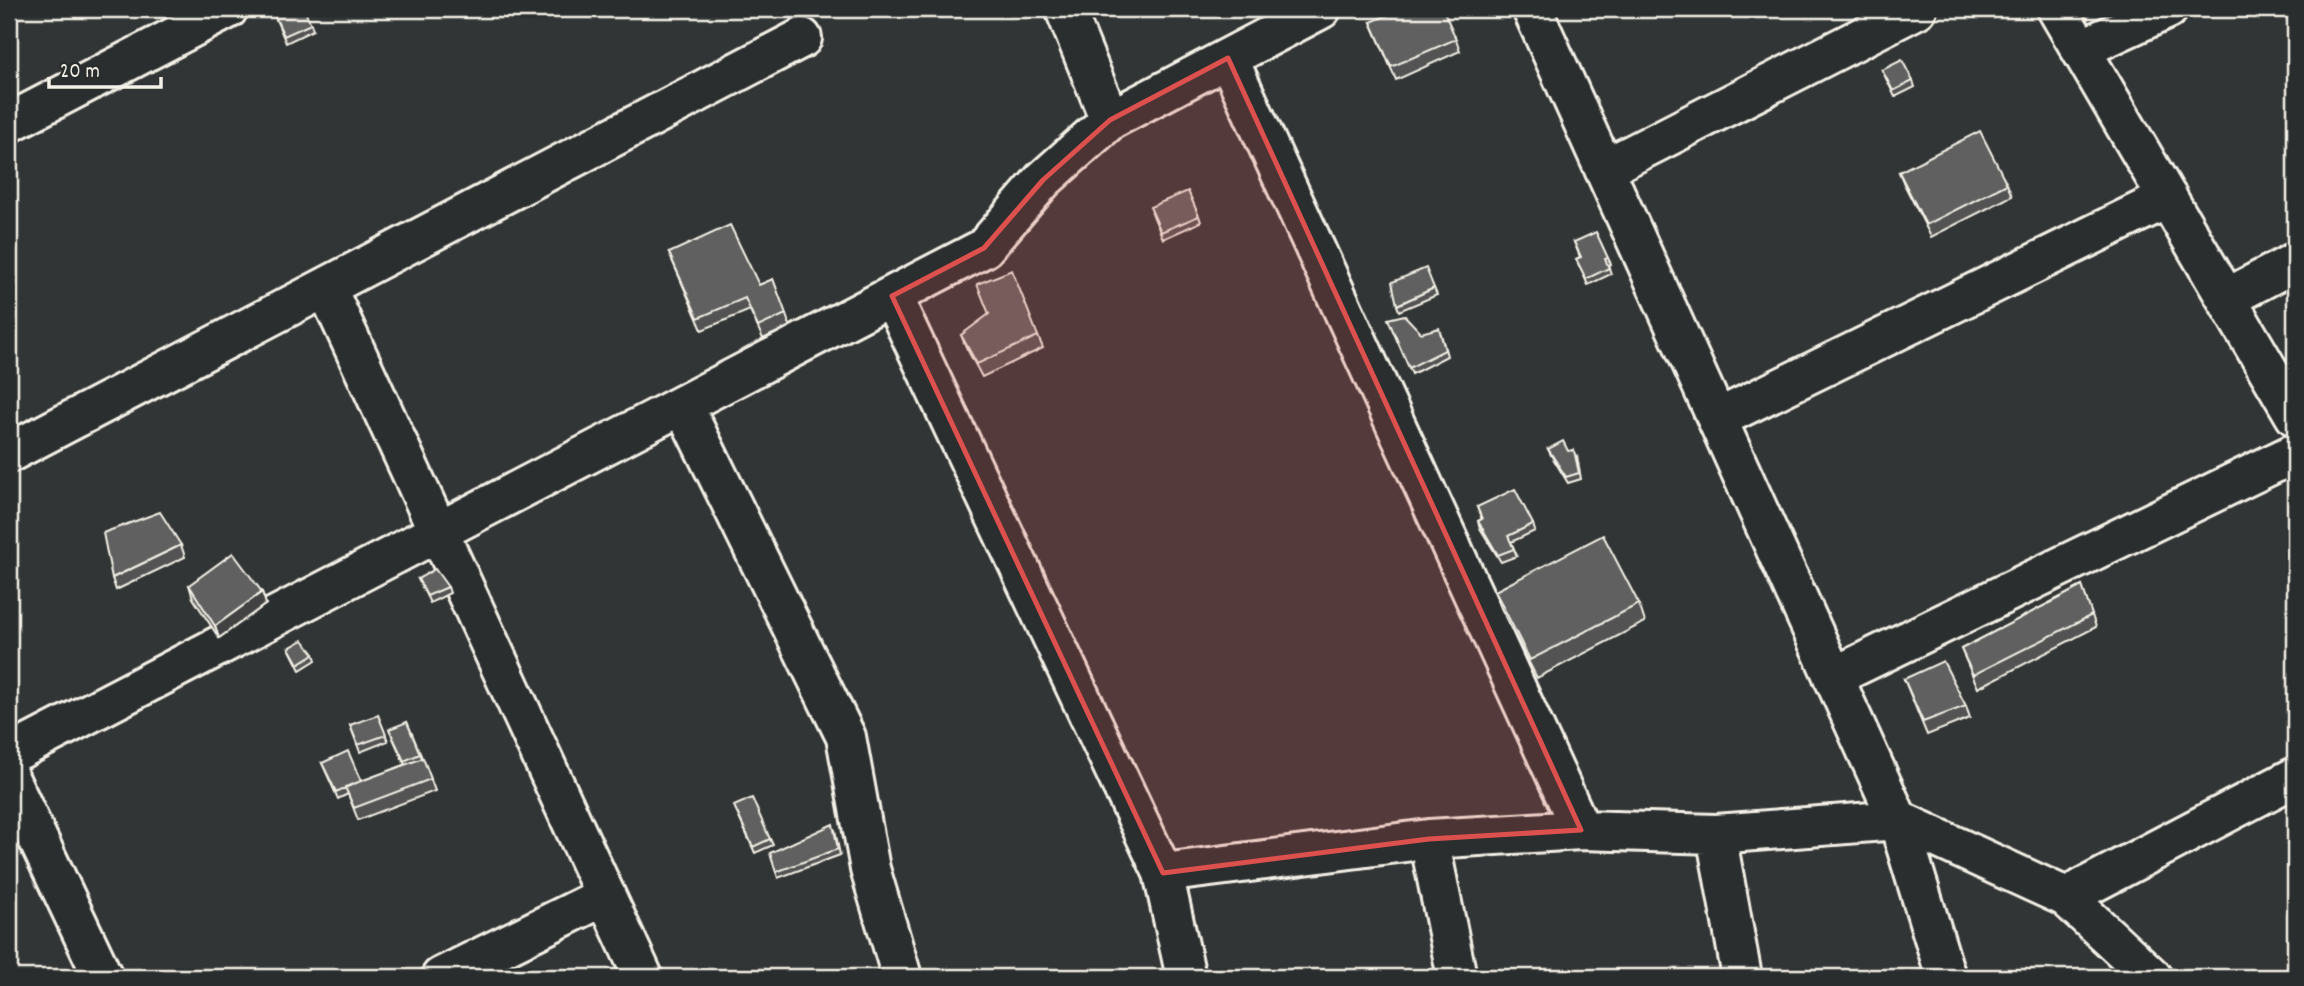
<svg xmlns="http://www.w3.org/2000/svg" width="2304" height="986" font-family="Dekko,sans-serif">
<rect width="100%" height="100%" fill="#323535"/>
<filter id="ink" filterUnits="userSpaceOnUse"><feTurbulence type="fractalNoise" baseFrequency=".0143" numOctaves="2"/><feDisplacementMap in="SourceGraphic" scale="14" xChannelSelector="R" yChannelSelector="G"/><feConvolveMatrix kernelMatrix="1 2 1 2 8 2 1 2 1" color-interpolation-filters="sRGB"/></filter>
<g filter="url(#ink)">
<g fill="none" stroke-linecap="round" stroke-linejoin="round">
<defs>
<path id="minor" d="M1065,9L1110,120
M1532,9L1898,820L1946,977
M2057,9L2295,416
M2081,49L2168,9
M1228,58L1581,830
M9,123L228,9
M1604,169L1917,9
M326,287L643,977
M892,296L1163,873L1186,977
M2227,298L2295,262
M683,405L846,737L870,869L902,977
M1717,419L2168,198
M9,453L802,38
M1833,677L2295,453
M9,755L984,248L1043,180L1110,120L1321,9
M9,778L103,977
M1716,834L1742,977
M1429,839L1457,977
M1163,873L1429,839L1581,830L1716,834L1898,820L2066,897L2152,977
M2066,897L2295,777
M441,977L605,896"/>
</defs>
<use href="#minor" stroke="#f4f1e8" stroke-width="44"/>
<use href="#minor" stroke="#2a2d2e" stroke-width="38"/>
</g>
<path fill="#525352" stroke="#f4f1e8" stroke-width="2" d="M272,10L311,24L313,30L286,43Z
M1371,22L1456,39L1460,51L1396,80Z
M1882,70L1913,81L1915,87L1895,97Z
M1899,172L2007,184L2012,196L1931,237L1904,184Z
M1152,213L1199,216L1201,222L1163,239Z
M1574,242L1608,258L1611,264L1608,265L1611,274L1588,285L1576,259L1580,257Z
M669,253L759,285L773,279L790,326L763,339L750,310L702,330Z
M1434,288L1437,295L1399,311L1397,305Z
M1391,326L1421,333L1441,334L1447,356L1412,374Z
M961,335L1038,336L1043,348L982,377L966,347Z
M1548,449L1577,456L1581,479L1568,483L1551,455Z
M1477,507L1533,524L1535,531L1511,542L1517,556L1501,562L1480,528L1478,521L1482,519Z
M181,545L185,557L116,590L112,578Z
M418,579L448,587L450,593L430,603Z
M189,585L262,592L266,604L219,638L193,598Z
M2082,586L2096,627L1978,688L1961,649Z
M1495,591L1639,604L1645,622L1537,678L1501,608Z
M289,648L314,654L316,660L300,670Z
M1904,679L1966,706L1970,718L1927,735Z
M378,715L388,741L360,752L350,725Z
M407,722L422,758H423L435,791L358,820L348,794L338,799L322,763L361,781L405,765L392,736Z
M737,813L770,839L773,845L755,853Z
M835,830L840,855L778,878L770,853Z"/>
<path fill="#424342" stroke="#f4f1e8" stroke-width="2" d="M262,592L266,604L219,638L215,626Z"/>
<path fill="#5f605f" stroke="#f4f1e8" stroke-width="2" d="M275,9H304L311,24L284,36L272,10Z
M1402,9H1443L1456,39L1391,67L1371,22Z
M1902,60L1913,81L1893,91L1882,70Z
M1980,131L2007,184L1926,225L1899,172Z
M1188,191L1199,216L1161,232L1150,207Z
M730,225L759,285L773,279L786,314L758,327L745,298L698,318L669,253Z
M1596,232L1608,258L1605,259L1609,268L1586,279L1576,259L1581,257L1574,242Z
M1426,268L1434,288L1397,305L1392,282Z
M1012,270L1038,336L977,364L961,335L989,314L977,284Z
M1404,315L1421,333L1439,328L1445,350L1409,368L1388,319Z
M1563,441L1568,451L1574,450L1579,473L1566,477L1548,449Z
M1515,489L1533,524L1508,536L1514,549L1498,555L1478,521L1482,519L1477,507Z
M160,512L181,545L112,578L103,533Z
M1603,535L1639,604L1530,660L1495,591Z
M233,553L262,592L215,626L189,585Z
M435,569L448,587L427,596L418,579Z
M2082,586L2092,615L1973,675L1961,649Z
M303,640L314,654L298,664L289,648Z
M1943,661L1966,706L1923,722L1904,679Z
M378,715L386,735L358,745L350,725Z
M407,722L420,754L404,761L389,729Z
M348,751L361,781L336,792L322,763Z
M423,758L431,779L354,808L345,787Z
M752,798L770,839L753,847L734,806Z
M833,824L838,849L776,872L770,853Z"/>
</g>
<path fill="#dc504e" fill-opacity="0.2" stroke="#dc504e" stroke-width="5" stroke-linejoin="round" d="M1228,58L1581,830L1429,839L1163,873L892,296L984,248L1043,180L1110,120Z"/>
<rect width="2304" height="986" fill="none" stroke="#2a2d2e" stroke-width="35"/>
<rect x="18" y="18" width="2269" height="951" fill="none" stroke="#f4f1e8" stroke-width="2.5" filter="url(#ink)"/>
<path d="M49 77v10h112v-10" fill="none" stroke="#f4f1e8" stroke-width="3.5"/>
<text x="60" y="77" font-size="21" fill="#f4f1e8" stroke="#2a2d2e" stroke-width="5" paint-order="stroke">20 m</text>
</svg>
